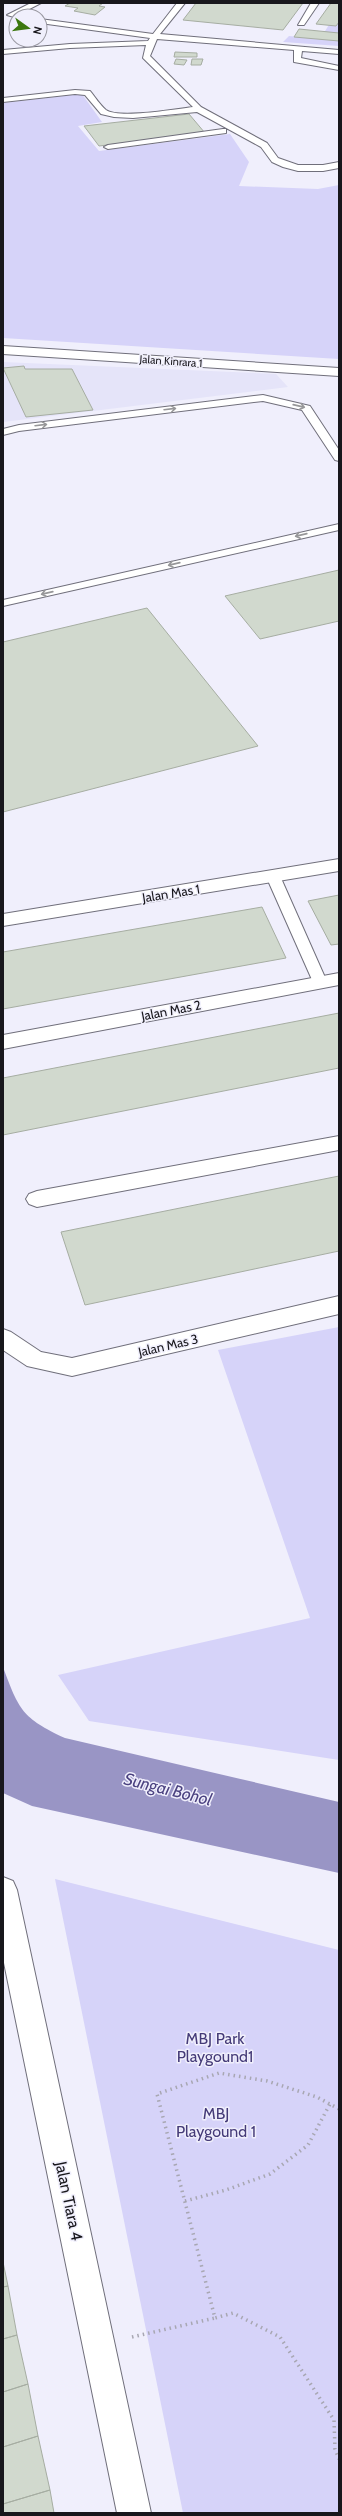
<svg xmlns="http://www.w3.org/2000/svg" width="342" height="2516" font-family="Cabin,sans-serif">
<rect width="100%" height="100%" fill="#f0effc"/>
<path fill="#e5e4f9" d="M3,362L276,374L288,387L3,422Z"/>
<path fill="#d6d3f9" d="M339,9V46L283,42L289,36L320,39Z
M82,94L102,122L78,126L99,151L230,134L249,162L239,186L318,189L339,185V359L3,338V103Z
M339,1327V1760L89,1721L58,1675L310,1618L218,1350Z
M55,1879L339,1950V2513H183Z"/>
<path fill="#9995c5" d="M3,1667C19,1710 22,1718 65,1738L339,1802V1873L32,1806L3,1793Z"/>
<path fill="#d1d9ce" stroke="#a6ada2" d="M70,3H103L99,6L105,7L95,15L74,11L78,8L65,6Z
M196,3H303L283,30L183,20Z
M331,3H339V22L336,26L316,24Z
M299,29L339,33V41L294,37Z
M175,52L197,53V57H174Z
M176,59L187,60L184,65L174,64Z
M192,59H203L201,65H191Z
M189,114L205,133L99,146L84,126Z
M24,366L25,369H72L93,410L26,417L3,368Z
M339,570V621L260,639L225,596Z
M147,608L258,746L3,812V642Z
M339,895V944L331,945L308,901Z
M262,907L286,958L3,1009V952Z
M339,1013V1068L3,1135V1078Z
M339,1176V1251L85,1305L61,1232Z
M3,2262L8,2286L3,2287Z
M8,2286L17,2335L3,2339V2287Z
M17,2335L28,2384L3,2392V2339Z
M28,2384L38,2436L3,2447V2392Z
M38,2436L50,2490L3,2504V2447Z
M50,2490L54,2513H3V2504Z"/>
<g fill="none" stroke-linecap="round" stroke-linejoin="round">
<defs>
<path id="lane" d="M31,3H41L14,17L7,15Z
M177,3H185L160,34L339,50V54L302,51L301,58L339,66V70L294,62V50L157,39L150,56L201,107L267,143L278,158L298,165H323L339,162V168L323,171H298L283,167L272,162L261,147L197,112L133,118L114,117L101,114L85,95L75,94L3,102V98L75,90L90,91C95,97 100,105 106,110C119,119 176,109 193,107L143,58L146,45L70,48L3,54V50L70,44L148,41L150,38L40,23V19L153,34Z
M311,3H319L304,25H298Z
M223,129H226V133L108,149L104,147L108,145Z
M263,395L310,406L339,450V461L335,460L302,410L263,401L19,431L3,435V429L19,425Z
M339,524V530L3,606V600Z
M273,872L280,876L327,982L325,985H315L313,982L266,876Z"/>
<path id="street" d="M339,859V871L3,926V914Z
M339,973V985L3,1049V1035Z
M339,1136V1150L37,1207L29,1204L26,1199L29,1194L37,1191Z
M339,1296V1314L72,1376L27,1366L3,1350V1329L11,1332L41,1352L72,1358Z
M3,1877L13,1881L17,1890L151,2513H117L3,1958Z"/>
<path id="secondary" d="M3,346L339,368V376L3,354Z"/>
</defs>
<use href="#lane" stroke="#706f7b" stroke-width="2"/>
<use href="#street" stroke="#706f7b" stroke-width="2"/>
<use href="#secondary" stroke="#706f7b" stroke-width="2"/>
<path stroke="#a8a7b2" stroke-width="3.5" stroke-dasharray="1.5 4" stroke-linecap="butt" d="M339,2109L317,2097L267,2081L219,2073L157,2094L215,2318L233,2313L280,2337L334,2420L335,2449L339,2459
M185,2201L226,2190L270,2174L308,2145L330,2104
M132,2337L215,2318"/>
<use href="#lane" fill="#fff" fill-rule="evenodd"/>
<use href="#street" fill="#fff" fill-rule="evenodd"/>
<use href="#secondary" fill="#fff" fill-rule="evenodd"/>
</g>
<defs><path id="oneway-shaft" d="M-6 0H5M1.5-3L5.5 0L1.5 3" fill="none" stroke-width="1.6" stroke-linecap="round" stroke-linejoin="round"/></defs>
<g stroke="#979799">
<use href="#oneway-shaft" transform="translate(299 406) rotate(13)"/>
<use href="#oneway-shaft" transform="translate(170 409) rotate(-7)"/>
<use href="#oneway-shaft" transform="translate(41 425) rotate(-7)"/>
<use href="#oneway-shaft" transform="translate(301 535) rotate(167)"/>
<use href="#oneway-shaft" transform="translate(174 564) rotate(167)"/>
<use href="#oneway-shaft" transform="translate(47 593) rotate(167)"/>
</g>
<g text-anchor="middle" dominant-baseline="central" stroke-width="3" stroke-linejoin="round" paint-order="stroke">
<g font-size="11" fill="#18171c" stroke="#f0effc">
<text transform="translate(171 361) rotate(4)">Jalan Kinrara 1</text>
</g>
<g font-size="13" fill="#18171c" stroke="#f0effc">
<text transform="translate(171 893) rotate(-9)">Jalan Mas 1</text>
<text transform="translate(171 1010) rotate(-11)">Jalan Mas 2</text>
<text transform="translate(168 1345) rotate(-13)">Jalan Mas 3</text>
</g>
<g font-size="16" fill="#453b78" stroke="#f0effc">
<text x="215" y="2038">MBJ Park<tspan x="215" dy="18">Playgound1</tspan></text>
<text x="216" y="2113">MBJ<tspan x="216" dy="18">Playgound 1</tspan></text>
</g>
<g font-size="16" fill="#18171c" stroke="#f0effc">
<text transform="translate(69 2201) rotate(78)">Jalan Tiara 4</text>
</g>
<g font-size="17" font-style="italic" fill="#4b4280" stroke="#f0effc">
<text transform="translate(168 1789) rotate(14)">Sungai Bohol</text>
</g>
</g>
<rect width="342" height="2516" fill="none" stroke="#18171c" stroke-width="8"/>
<g transform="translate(28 28) rotate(104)"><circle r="19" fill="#f0effc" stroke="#9a99a2"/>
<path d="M0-3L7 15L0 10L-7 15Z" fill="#3c770f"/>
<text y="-6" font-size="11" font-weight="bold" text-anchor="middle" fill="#18171c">N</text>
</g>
</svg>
